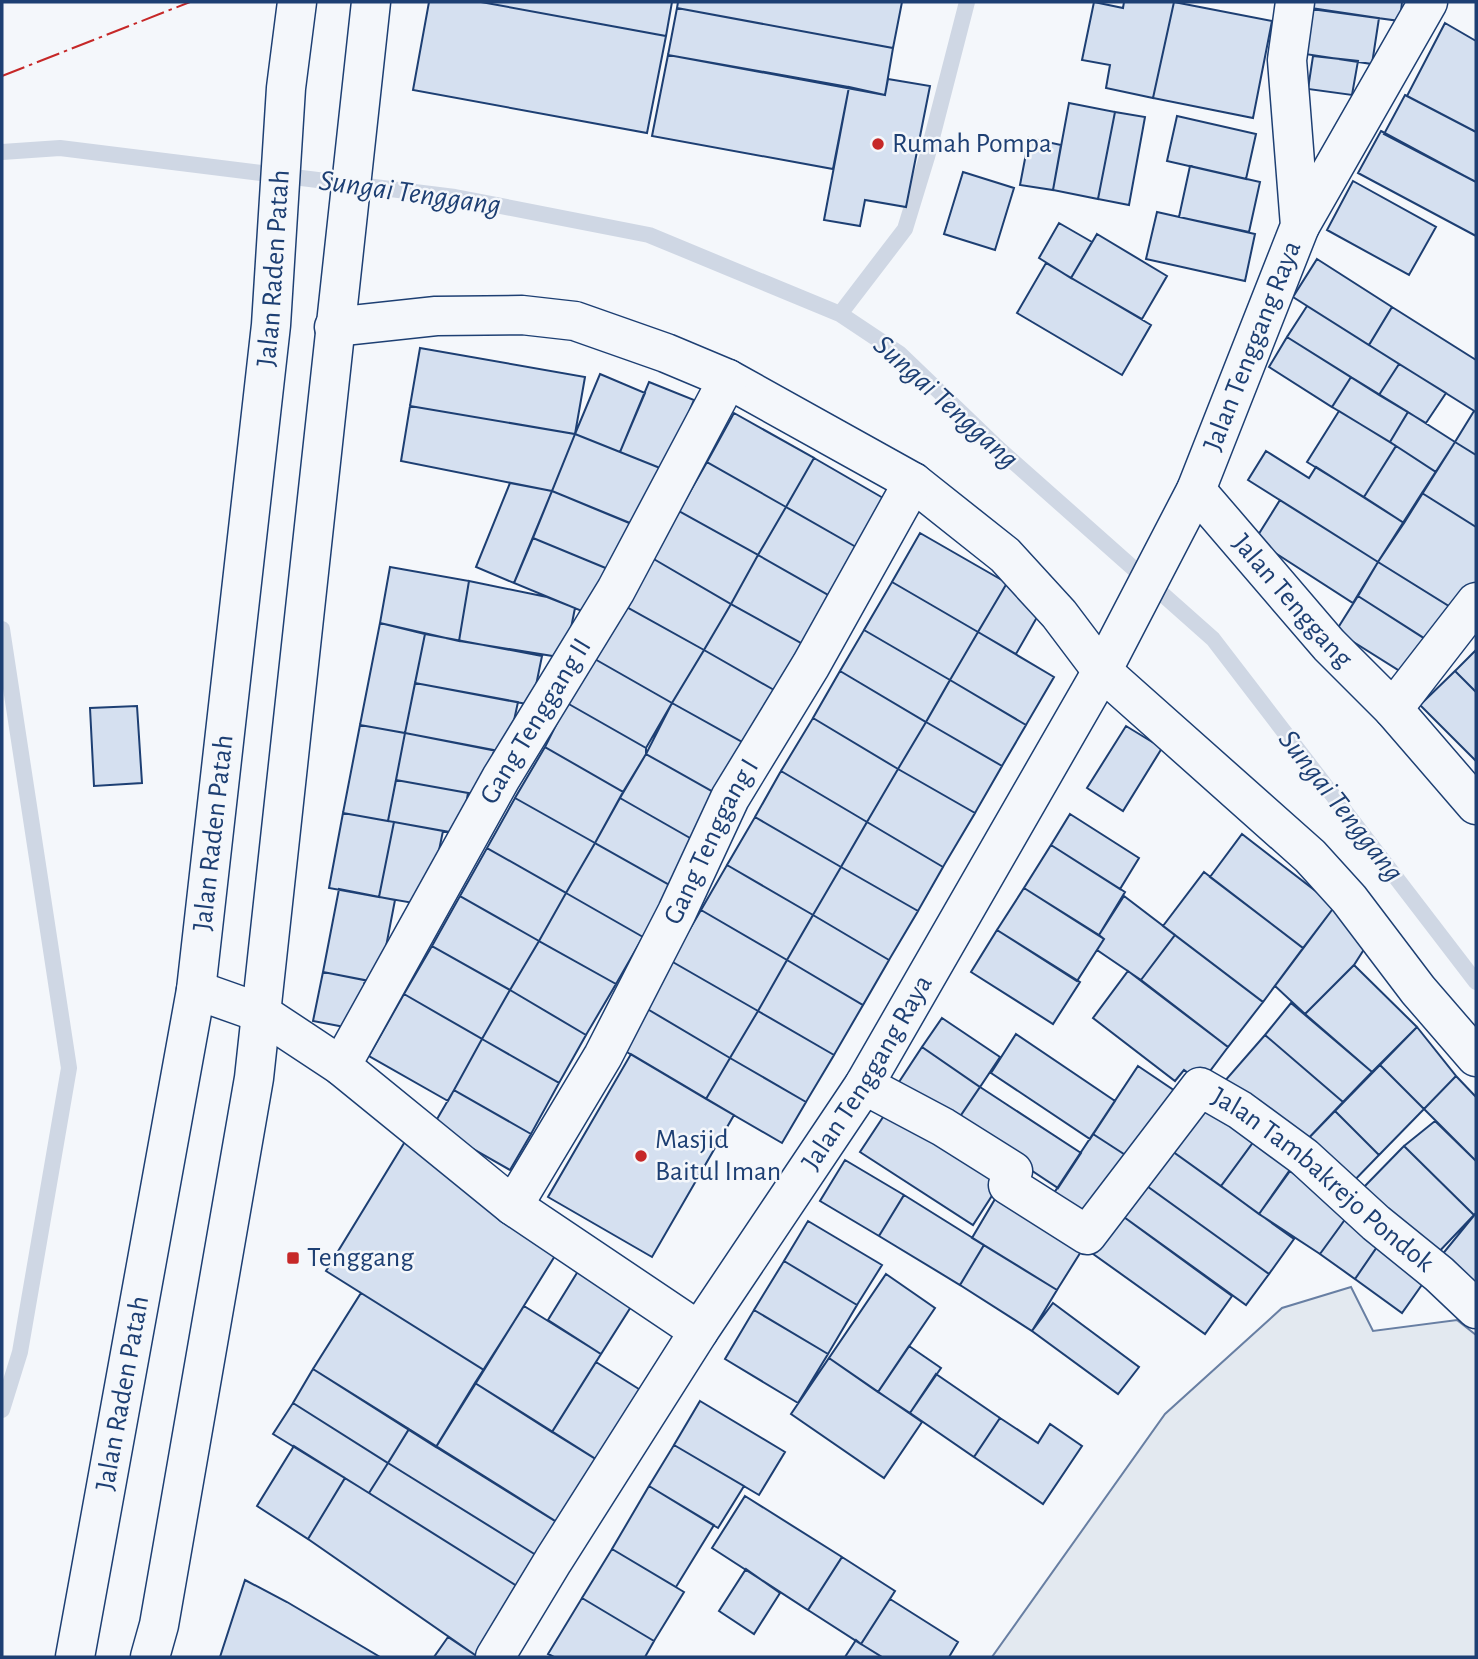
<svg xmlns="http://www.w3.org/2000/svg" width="1478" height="1659" font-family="'Alegreya Sans',sans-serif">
<rect width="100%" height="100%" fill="#f4f7fb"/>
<path fill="#e3e9f0" stroke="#687fa3" stroke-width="2" d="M1351,1287L1373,1331L1457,1320L1476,1335V1657H992L1165,1414L1282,1308Z"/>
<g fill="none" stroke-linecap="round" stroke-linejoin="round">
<path stroke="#cfd7e4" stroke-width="16" d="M2,152L60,148L455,197L649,235L840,314L900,354L999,449L1213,639L1476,982
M840,314L905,229L927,157L967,2
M2,629L69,1068L20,1352L2,1410"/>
</g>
<path fill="#d5e0f0" stroke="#1d3f73" stroke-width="2" d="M429,2H481L666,36L647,133L413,90Z
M481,2H672L666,36Z
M678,2H902L893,48L677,8Z
M1094,2L1123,8L1124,2H1174L1153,98L1106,88L1110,65L1082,60Z
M1174,2L1272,21L1253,118L1153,98Z
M1304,2H1402L1400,21L1303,8Z
M677,8L893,48L885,95L668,55Z
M1311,8L1379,18L1372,64L1305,54Z
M1445,23L1476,41V132L1407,96Z
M668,55L849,87L833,169L652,136Z
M1313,56L1358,61L1352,95L1308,89Z
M888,79L930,86L906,207L865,200L860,226L824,220L849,87L885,95Z
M1405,95L1476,132V182L1384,134Z
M1069,103L1115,112L1098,199L1053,190Z
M1115,112L1145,117L1129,205L1098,199Z
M1177,116L1256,134L1246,179L1167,161Z
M1381,131L1476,182V236L1358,173Z
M1029,138L1061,145L1053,190L1020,185Z
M1190,166L1260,182L1249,232L1179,217Z
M963,172L1014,188L995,250L944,234Z
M1353,181L1436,227L1409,275L1327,230Z
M1157,212L1255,234L1245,281L1146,259Z
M1059,223L1092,242L1071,278L1039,258Z
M1097,234L1167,276L1142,319L1071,278Z
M1317,259L1392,307L1369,345L1293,297Z
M1046,263L1151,325L1122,375L1017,313Z
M1307,306L1399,364L1379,395L1287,337Z
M1392,307L1476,360V412L1369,345Z
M1287,337L1351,377L1332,407L1269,367Z
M420,348L585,377L575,434L410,406Z
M1399,364L1446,393L1426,423L1379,395Z
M600,374L645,393L620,452L575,434Z
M1351,377L1408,412L1390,442L1332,407Z
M649,382L694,400L665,470L620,452Z
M410,406L575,434L552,491L401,461Z
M1339,411L1396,446L1364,497L1307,462Z
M1474,411L1476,412V455L1455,442Z
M1408,412L1455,442L1436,472L1390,442Z
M734,413L814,458L786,507L707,462Z
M575,434L665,470L641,528L552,491Z
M1455,442L1476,455V527L1422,493Z
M1396,446L1436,472L1404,523L1364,497Z
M1266,451L1309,478L1316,467L1404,523L1378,562L1248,480Z
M814,458L890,502L863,551L786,507Z
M707,462L786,507L758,555L679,511Z
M510,483L552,491L514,583L476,567Z
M552,491L635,525L608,569L533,538Z
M1422,493L1476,527V586L1452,608L1378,562Z
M1280,500L1378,562L1353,603L1255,540Z
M786,507L863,551L835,599L758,555Z
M679,511L758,555L731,604L652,558Z
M920,533L1007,583L978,632L892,582Z
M533,538L608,569L589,614L514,583Z
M758,555L835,599L808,647L731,604Z
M652,558L731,604L704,650L625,606Z
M1378,562L1452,608L1430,642L1358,596Z
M390,567L469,581L459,641L380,623Z
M469,581L547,597L575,608L565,658L459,641Z
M892,582L978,632L950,680L864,630Z
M1007,583L1044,605L1016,654L978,632Z
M1358,596L1424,638L1403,673L1336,631Z
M731,604L808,647L781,694L704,650Z
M625,606L704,650L672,703L593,658Z
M380,623L425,634L405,733L360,725Z
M864,630L950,680L926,722L840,671Z
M978,632L1054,677L1026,725L950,680Z
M425,634L542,656L532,705L415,683Z
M704,650L781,694L751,747L672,703Z
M1476,650V692L1455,671Z
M593,658L672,703L646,748L567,703Z
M840,671L926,722L898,769L813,718Z
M1455,671L1476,692V761L1420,705Z
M950,680L1026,725L1002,766L926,722Z
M415,683L518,702L507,753L405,733Z
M567,703L646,748V754L623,792L545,747Z
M672,703L751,747L722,797L646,754Z
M137,706L142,783L94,786L90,708Z
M813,718L898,769L867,822L781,771Z
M926,722L1002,766L975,813L898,769Z
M360,725L405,733L388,821L343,813Z
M1126,726L1162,748L1123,811L1087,788Z
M405,733L494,750L485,796L396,780Z
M545,747L623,792L595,843L515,798Z
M646,754L722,797L697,842L620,798Z
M898,769L975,813L943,867L867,822Z
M781,771L867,822L841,867L755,817Z
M396,780L468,793L461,834L388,821Z
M515,798L595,843L566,893L487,848Z
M620,798L697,842L671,886L595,843Z
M343,813L394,822L379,897L329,888Z
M1070,814L1139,858L1120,889L1051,845Z
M755,817L841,867L813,915L727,865Z
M394,822L443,831L432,884L419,904L379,897Z
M867,822L943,867L918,911L841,867Z
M1242,834L1335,906L1303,948L1210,877Z
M595,843L671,886L643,937L566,893Z
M1051,845L1125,892L1099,935L1024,888Z
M487,848L566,893L539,941L460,896Z
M727,865L813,915L787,960L701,910Z
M841,867L918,911L889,960L813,915Z
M1204,872L1303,948L1263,1002L1163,926Z
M1024,888L1104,939L1077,981L997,930Z
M339,889L395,900L379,983L323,972Z
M566,893L643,937L616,984L539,941Z
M460,896L539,941L510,990L432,946Z
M1124,896L1175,935L1141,980L1097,950L1104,939L1099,935Z
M1335,906L1370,940L1354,965L1305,1014L1275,986Z
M701,910L787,960L758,1011L671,961Z
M813,915L889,960L863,1005L787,960Z
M997,930L1080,982L1053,1024L971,972Z
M1175,935L1263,1002L1228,1047L1141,980Z
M539,941L616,984L586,1035L510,990Z
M432,946L510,990L482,1039L404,994Z
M787,960L863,1005L834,1055L758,1011Z
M671,961L758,1011L730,1058L644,1007Z
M1354,965L1417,1027L1372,1072L1305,1014Z
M1128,971L1228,1047L1201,1083L1184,1070L1175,1081L1093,1018Z
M323,972L365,980L355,1029L313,1021Z
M510,990L586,1035L559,1083L482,1039Z
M404,994L482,1039L448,1101L369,1056Z
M1291,1003L1372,1072L1343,1102L1265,1035Z
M644,1007L730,1058L706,1099L620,1048Z
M758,1011L834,1055L806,1102L730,1058Z
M942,1018L1000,1057L980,1087L922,1047Z
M1417,1027L1456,1076L1424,1109L1380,1065Z
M1016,1034L1115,1101L1090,1139L991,1073Z
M1265,1035L1343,1102L1302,1145L1223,1083Z
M482,1039L559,1083L531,1134L454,1090Z
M922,1047L980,1087L957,1121L899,1082Z
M631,1054L734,1115L652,1257L548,1197Z
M730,1058L806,1102L782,1143L706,1099Z
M1380,1065L1424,1109L1379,1155L1335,1111Z
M1138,1066L1181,1095L1130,1158L1093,1134Z
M1456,1076L1476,1097V1161L1424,1109Z
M980,1087L1081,1153L1058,1188L957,1121Z
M454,1090L531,1134L510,1170L433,1126Z
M1201,1096L1257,1137L1221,1186L1165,1146Z
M891,1105L1006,1174L973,1225L860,1152Z
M1335,1111L1379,1155L1346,1189L1302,1145Z
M1435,1121L1476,1161V1213L1474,1215L1404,1146Z
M1093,1134L1130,1158L1089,1220L1052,1196Z
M1257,1137L1294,1164L1259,1214L1221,1186Z
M406,1140L558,1251L484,1370L326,1271Z
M1165,1146L1294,1239L1269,1274L1140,1181Z
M1404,1146L1474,1215L1433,1258L1362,1189Z
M845,1160L904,1195L879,1236L820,1201Z
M1290,1171L1349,1214L1320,1254L1259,1214Z
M1140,1181L1269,1274L1246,1305L1117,1212Z
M1001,1189L1087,1242L1057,1290L972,1238Z
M904,1195L984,1245L960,1285L879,1236Z
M1117,1212L1232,1296L1205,1334L1089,1251Z
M1476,1213V1290L1441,1256Z
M1349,1214L1379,1244L1355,1279L1320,1254Z
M808,1221L882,1265L857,1305L784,1261Z
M1379,1244L1426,1279L1402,1313L1355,1279Z
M984,1245L1057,1290L1032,1331L960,1285Z
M784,1261L857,1305L828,1354L754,1310Z
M580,1268L634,1302L601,1354L548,1320Z
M886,1274L935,1308L878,1392L829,1358Z
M361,1293L484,1370L436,1447L313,1369Z
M1053,1303L1139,1367L1118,1394L1032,1331Z
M524,1306L601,1354L552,1432L475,1383Z
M754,1310L828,1354L798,1403L725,1359Z
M909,1346L941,1368L910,1413L878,1392Z
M829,1358L922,1422L884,1478L791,1414Z
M596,1362L642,1391L599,1461L552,1432Z
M313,1369L409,1429L388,1463L293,1403Z
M936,1374L1000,1418L974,1457L910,1413Z
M475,1383L599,1461L560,1524L436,1447Z
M700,1401L785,1452L759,1495L674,1445Z
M293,1403L388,1463L369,1493L273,1434Z
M1000,1418L1038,1443L1050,1424L1082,1446L1043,1504L974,1457Z
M409,1429L560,1524L536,1555L388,1463Z
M674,1445L744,1486L718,1528L649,1486Z
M294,1446L345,1478L308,1539L257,1506Z
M388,1463L536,1555L517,1586L369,1493Z
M345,1478L517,1586L478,1657L308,1539Z
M649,1486L714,1525L676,1587L612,1549Z
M745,1496L842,1557L808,1610L712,1548Z
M612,1549L684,1592L654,1641L582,1598Z
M842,1557L895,1591L861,1644L808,1610Z
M746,1569L780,1593L754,1634L719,1611Z
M245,1580L287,1602L380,1657H220Z
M582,1598L654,1641L645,1657H554L548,1654Z
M890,1599L958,1642L949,1657H882L861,1644Z
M448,1637L478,1657H434Z
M856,1640L861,1644L882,1657H845Z"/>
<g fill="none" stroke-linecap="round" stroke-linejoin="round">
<defs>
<g id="street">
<path d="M1300,226L1428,2"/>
<path d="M334,327L436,316L522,315L575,321L666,353L728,379L913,482L1005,555L1059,614L1102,671L1310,856L1349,899L1418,990L1476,1057"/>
<path id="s1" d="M1196,490L1329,645L1393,709L1476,805"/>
<path d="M1393,709L1476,602"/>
<path d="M196,990L261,1013L341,1066L513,1206L699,1331"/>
<path id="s2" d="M341,1066L501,778L616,590L728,379"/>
<path id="s3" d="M864,1085L943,1127L1013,1171L1008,1185L1087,1235L1200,1087L1240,1110L1304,1157L1376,1223L1439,1274L1476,1309"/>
<path id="s4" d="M513,1206L603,1056L677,912L730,798L811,665L913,482"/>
<path id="s5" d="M495,1657L553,1561L699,1331L864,1085L1102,671L1196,490L1300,226L1287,60L1295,2"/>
</g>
<g id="highway">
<path id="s6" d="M75,1657L196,990L271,325L286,88L297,2"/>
<path d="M150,1657L159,1625L254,1078L371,2"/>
</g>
</defs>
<use href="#street" stroke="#1d3f73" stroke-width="41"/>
<use href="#highway" stroke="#1d3f73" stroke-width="41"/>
<use href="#street" stroke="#f4f7fb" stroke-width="38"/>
<use href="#highway" stroke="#f4f7fb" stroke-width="38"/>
<path stroke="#c62828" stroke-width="2" stroke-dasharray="24 5 3.5 5" stroke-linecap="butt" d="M2,76L190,2"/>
</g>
<g fill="#c62828" stroke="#f4f7fb" stroke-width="2.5">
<circle cx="878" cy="144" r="7"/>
<circle cx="641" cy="1156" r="7"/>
<rect x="286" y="1251" width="14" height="14" rx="3.5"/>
</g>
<g text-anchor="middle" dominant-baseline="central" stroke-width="5" stroke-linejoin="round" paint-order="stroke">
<g font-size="28" fill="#1d3f73" stroke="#f4f7fb" text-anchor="start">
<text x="892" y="144">Rumah Pompa</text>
<text x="655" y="1140">Masjid<tspan x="655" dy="32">Baitul Iman</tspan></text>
<text x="307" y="1258">Tenggang</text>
</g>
<g font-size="28" fill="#1d3f73" stroke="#f4f7fb">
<text stroke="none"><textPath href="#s6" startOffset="1404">Jalan Raden Patah</textPath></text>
<text stroke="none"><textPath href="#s5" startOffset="1517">Jalan Tenggang Raya</textPath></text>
<text stroke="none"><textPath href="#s1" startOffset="147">Jalan Tenggang</textPath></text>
<text stroke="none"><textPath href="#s2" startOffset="396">Gang Tenggang II</textPath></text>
<text stroke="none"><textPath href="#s6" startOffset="836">Jalan Raden Patah</textPath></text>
<text stroke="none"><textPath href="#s4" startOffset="415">Gang Tenggang I</textPath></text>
<text stroke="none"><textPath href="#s5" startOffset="693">Jalan Tenggang Raya</textPath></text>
<text stroke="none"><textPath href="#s3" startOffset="621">Jalan Tambakrejo Pondok</textPath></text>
<text stroke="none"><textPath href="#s6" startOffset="268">Jalan Raden Patah</textPath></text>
</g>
<g font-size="30" font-style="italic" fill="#1d3f73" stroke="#f4f7fb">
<text transform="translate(410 193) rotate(8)">Sungai Tenggang</text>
<text transform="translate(946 402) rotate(42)">Sungai Tenggang</text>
<text transform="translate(1341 806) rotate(52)">Sungai Tenggang</text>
</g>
</g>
<rect width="1478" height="1659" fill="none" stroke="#1d3f73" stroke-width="7"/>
</svg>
